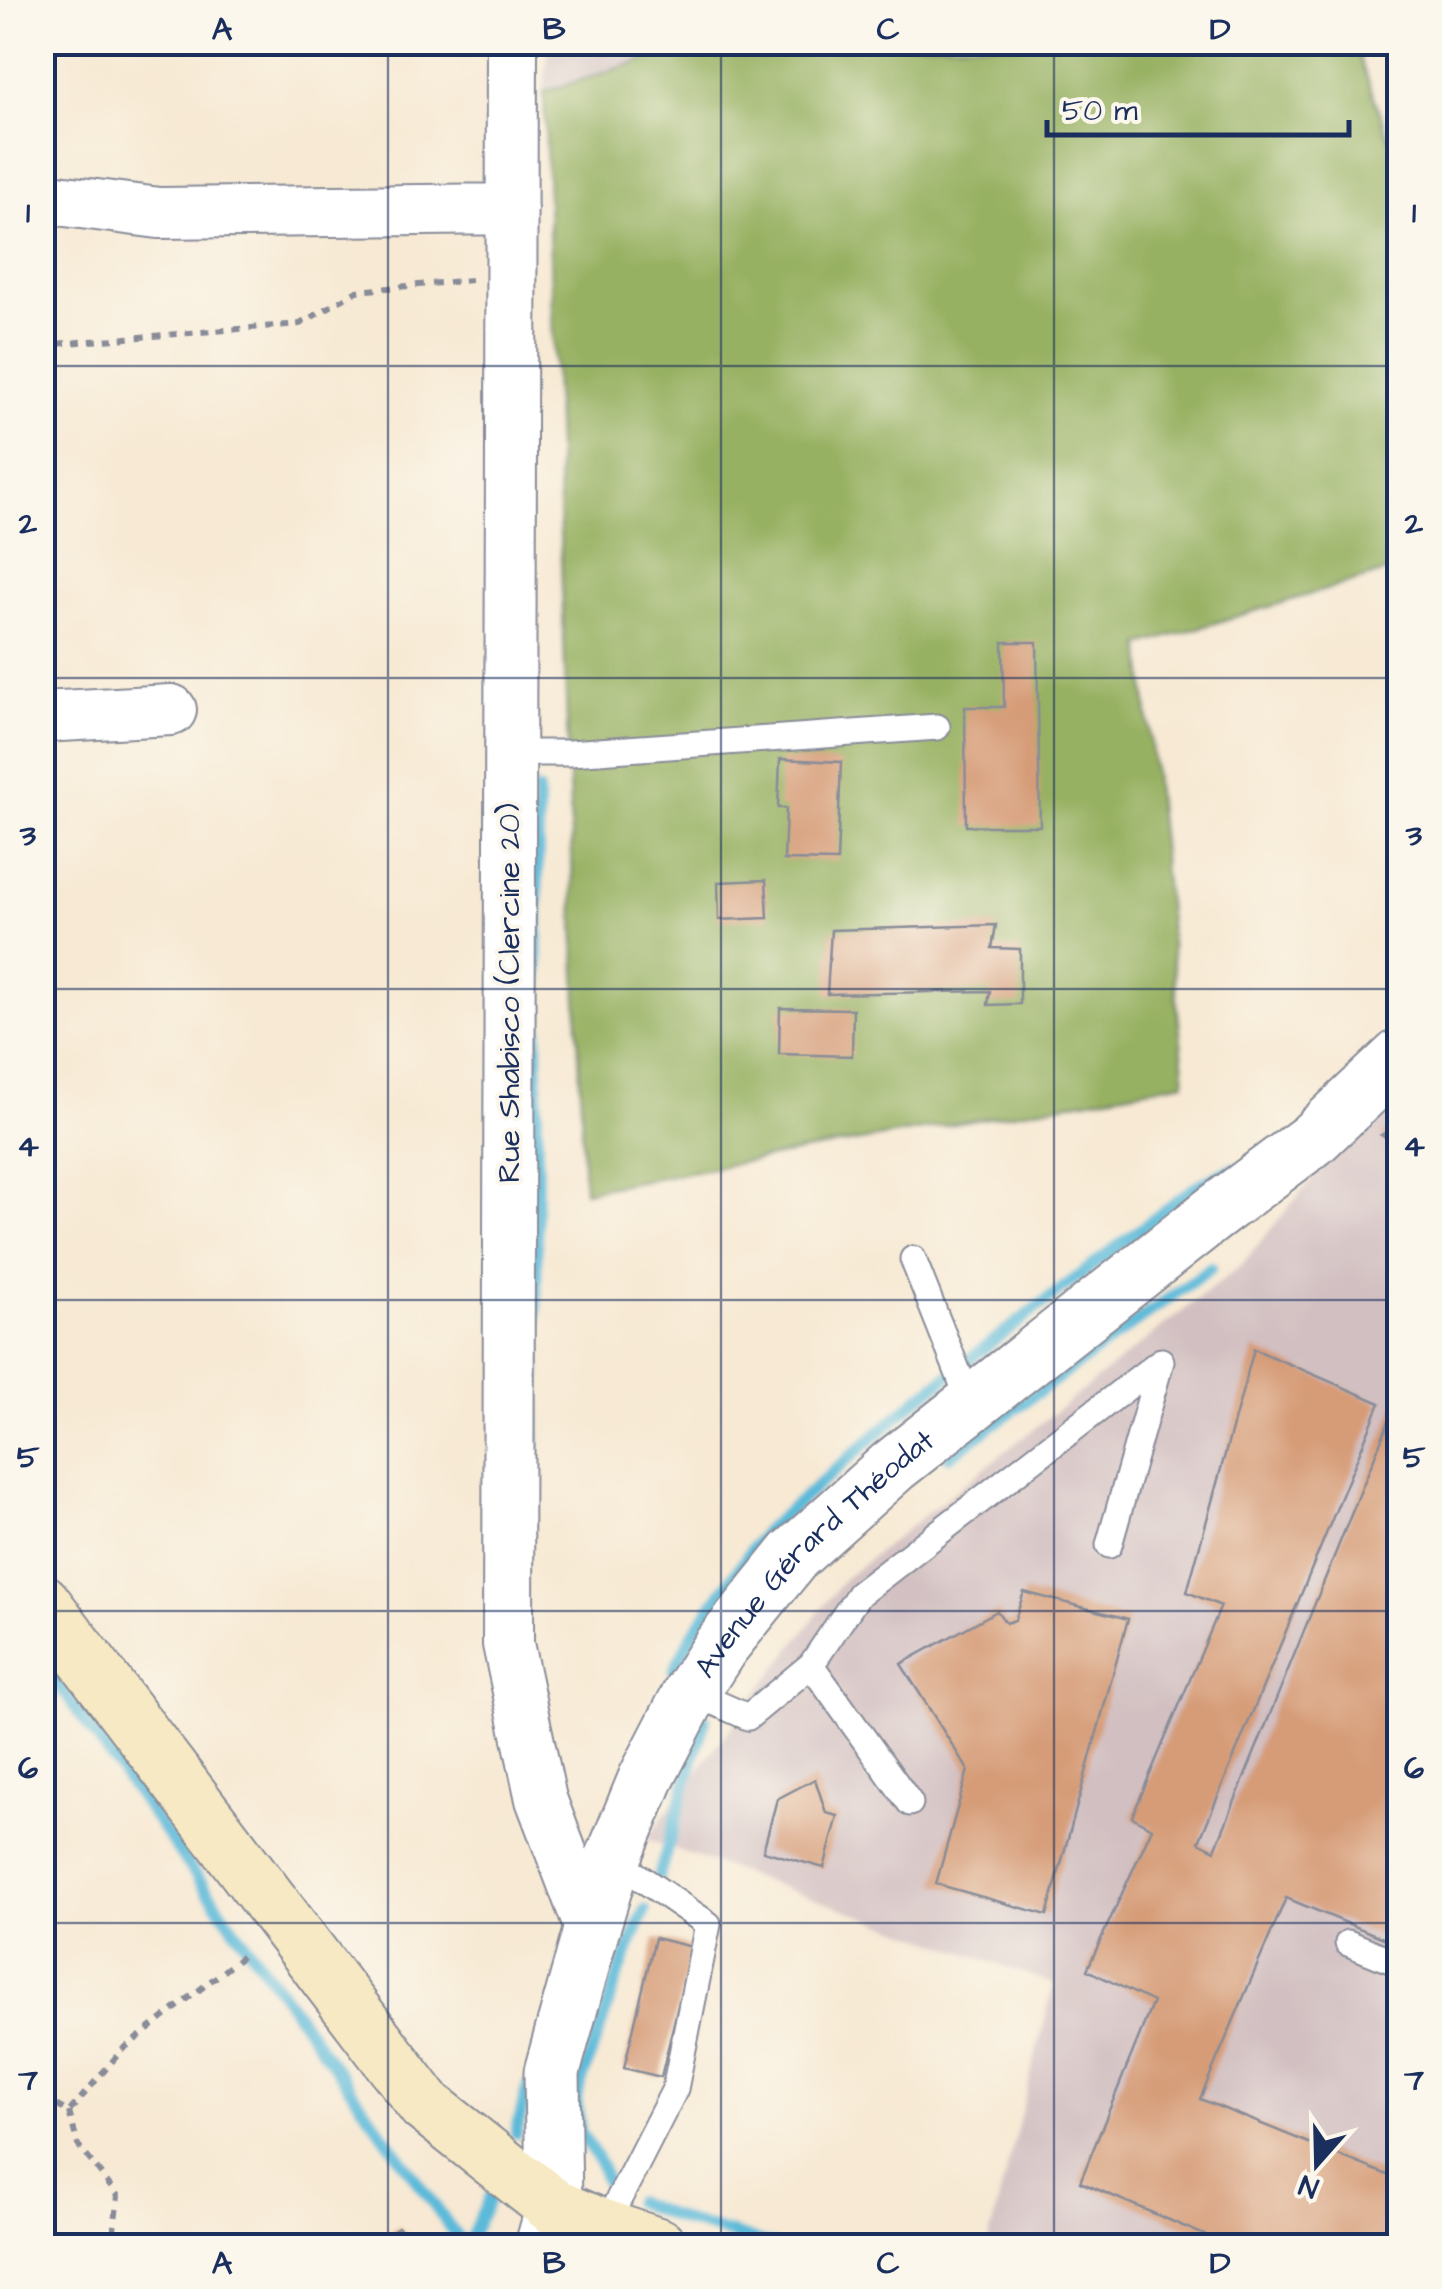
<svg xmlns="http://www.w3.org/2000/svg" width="1442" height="2289" font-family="'Architects Daughter',sans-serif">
<rect width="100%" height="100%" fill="#fbf7ec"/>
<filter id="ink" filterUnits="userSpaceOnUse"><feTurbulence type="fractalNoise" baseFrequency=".01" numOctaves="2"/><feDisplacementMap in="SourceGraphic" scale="20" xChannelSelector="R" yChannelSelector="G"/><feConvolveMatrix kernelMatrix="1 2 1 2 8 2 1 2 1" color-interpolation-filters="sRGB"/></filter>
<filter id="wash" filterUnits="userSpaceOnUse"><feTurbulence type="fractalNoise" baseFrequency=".0048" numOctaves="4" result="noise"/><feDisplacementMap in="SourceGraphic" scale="40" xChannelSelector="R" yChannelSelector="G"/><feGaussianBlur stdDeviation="2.25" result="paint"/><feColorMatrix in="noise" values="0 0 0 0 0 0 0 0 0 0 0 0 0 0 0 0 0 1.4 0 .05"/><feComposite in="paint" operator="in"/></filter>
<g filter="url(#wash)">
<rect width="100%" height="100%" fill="#f7e9d3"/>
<path fill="#d2bfc1" d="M549,43H697L544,92Z
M1399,1066V2246H987L1054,1984L646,1839L844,1579L1241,1265L1343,1142Z"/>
<path fill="#97b162" stroke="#597060" stroke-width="2.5" d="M697,43H1354L1399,165V568L1141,645L1185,1082L584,1191L544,92Z"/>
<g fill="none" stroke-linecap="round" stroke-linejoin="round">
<path stroke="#5bbad9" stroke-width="12" d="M958,1368L1197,1186L1233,1168
M949,1456L1211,1268
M533,1483L536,1357L538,791
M42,1662L464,2246
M674,1671L692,1635L764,1532L915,1401L952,1373
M659,1876L705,1719
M516,2133L528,2085
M606,2182L601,2165L580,2131L576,2097L621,1968L645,1910
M636,2202L685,2221L775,2246
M467,2246L493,2190"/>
</g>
<g id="blocks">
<path fill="#d69c78" d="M1003,642H1037L1040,826H966L965,707H1004Z
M780,759L841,762L837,861L784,860L786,808H778Z
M766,880L768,918L719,920L718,882Z
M996,925L992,948L1020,949V1004L988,1005L990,991L827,994L831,930Z
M780,1008L853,1009L852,1056L779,1054Z
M1400,1125V1144L1381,1135Z
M1254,1349L1380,1403L1199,1842L1215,1850L1400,1394V1945L1286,1898L1200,2099L1400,2180V2246H1230L1080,2182L1153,2002L1087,1970L1152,1828L1132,1817L1221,1606L1187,1592Z
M1024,1592L1128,1619L1047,1915L936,1884L968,1770L901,1664L997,1611L1006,1623L1015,1620Z
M815,1779L826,1813L838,1816L824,1868L763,1851L777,1799Z
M655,1938L692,1947L661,2077L624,2068Z
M398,2227L420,2246H372Z"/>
</g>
</g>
<g filter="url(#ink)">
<use href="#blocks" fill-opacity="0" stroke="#898c98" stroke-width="2.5"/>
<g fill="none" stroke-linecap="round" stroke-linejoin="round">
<defs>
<path id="service" d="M509,753H570L937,727
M913,1259L971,1405
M811,1665L910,1803
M691,1692L748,1717L811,1665L859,1594L1161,1361L1109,1545
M1348,1943L1400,1964
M604,2228L675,2089L708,1924L613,1859"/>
<path id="minor" d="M512,42L508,1644L541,1799L591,1931
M42,198L159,213L512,209
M42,717L171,710"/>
<g id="tertiary">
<path id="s1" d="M543,2246L554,2207L552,2072L591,1931L613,1859L646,1779L691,1692L720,1647L794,1555L893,1466L1213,1214L1312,1140L1400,1057"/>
</g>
<path id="secondary" d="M42,1602L425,2105L554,2207L604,2228L659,2246"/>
</defs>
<use href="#service" stroke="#898c98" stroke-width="29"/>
<use href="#minor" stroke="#898c98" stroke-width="54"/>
<use href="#tertiary" stroke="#898c98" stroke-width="59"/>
<use href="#secondary" stroke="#898c98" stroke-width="59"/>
<path stroke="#898c98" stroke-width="6" stroke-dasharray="8 8" stroke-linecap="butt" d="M42,345L300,324L357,291L471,280
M42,2098L69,2112L122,2050L248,1952
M69,2112L78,2145L118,2196L112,2246"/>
<use href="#service" stroke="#fff" stroke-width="25"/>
<use href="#minor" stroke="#fff" stroke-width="50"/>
<use href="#tertiary" stroke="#fff" stroke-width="55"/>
<use href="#secondary" stroke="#f6e9c3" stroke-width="55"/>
</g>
</g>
<path fill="none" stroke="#1b2f5e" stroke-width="2.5" stroke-opacity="0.55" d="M388,42V2246M721,42V2246M1054,42V2246M42,366H1400M42,678H1400M42,989H1400M42,1300H1400M42,1611H1400M42,1923H1400"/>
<g text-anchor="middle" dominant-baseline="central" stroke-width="8" stroke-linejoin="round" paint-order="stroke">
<g font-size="30" fill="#1b2f5e" stroke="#fbf7ec">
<text transform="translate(510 993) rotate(-90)">Rue Shabisco (Clercine 20)</text>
<text stroke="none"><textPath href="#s1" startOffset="768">Avenue Gérard Théodat</textPath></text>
</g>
</g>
<rect width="1442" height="2289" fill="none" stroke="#fbf7ec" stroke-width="110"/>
<g transform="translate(1317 2164) rotate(200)" stroke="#fbf7ec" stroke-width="8" paint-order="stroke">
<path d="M0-8L18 38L0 25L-18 38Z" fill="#1b2f5e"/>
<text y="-15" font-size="28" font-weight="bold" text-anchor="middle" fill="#1b2f5e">N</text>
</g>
<path d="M1047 120v15h302v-15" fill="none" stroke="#1b2f5e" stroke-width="5"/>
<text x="1062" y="120" font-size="30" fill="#1b2f5e" stroke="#fbf7ec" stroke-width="8" paint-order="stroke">50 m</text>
<rect x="55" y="55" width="1332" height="2179" fill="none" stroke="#1b2f5e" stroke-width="4"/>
<g font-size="32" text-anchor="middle" font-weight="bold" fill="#1b2f5e">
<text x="222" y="39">A</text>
<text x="554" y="39">B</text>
<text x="888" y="39">C</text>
<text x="1220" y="39">D</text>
<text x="28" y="222">1</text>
<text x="1414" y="222">1</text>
<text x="28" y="533">2</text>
<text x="1414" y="533">2</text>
<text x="28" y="845">3</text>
<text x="1414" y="845">3</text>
<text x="28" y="1156">4</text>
<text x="1414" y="1156">4</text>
<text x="28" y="1467">5</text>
<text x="1414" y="1467">5</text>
<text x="28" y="1778">6</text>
<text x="1414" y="1778">6</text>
<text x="28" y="2090">7</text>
<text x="1414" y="2090">7</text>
<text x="222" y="2273">A</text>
<text x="554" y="2273">B</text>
<text x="888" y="2273">C</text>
<text x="1220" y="2273">D</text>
</g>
</svg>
